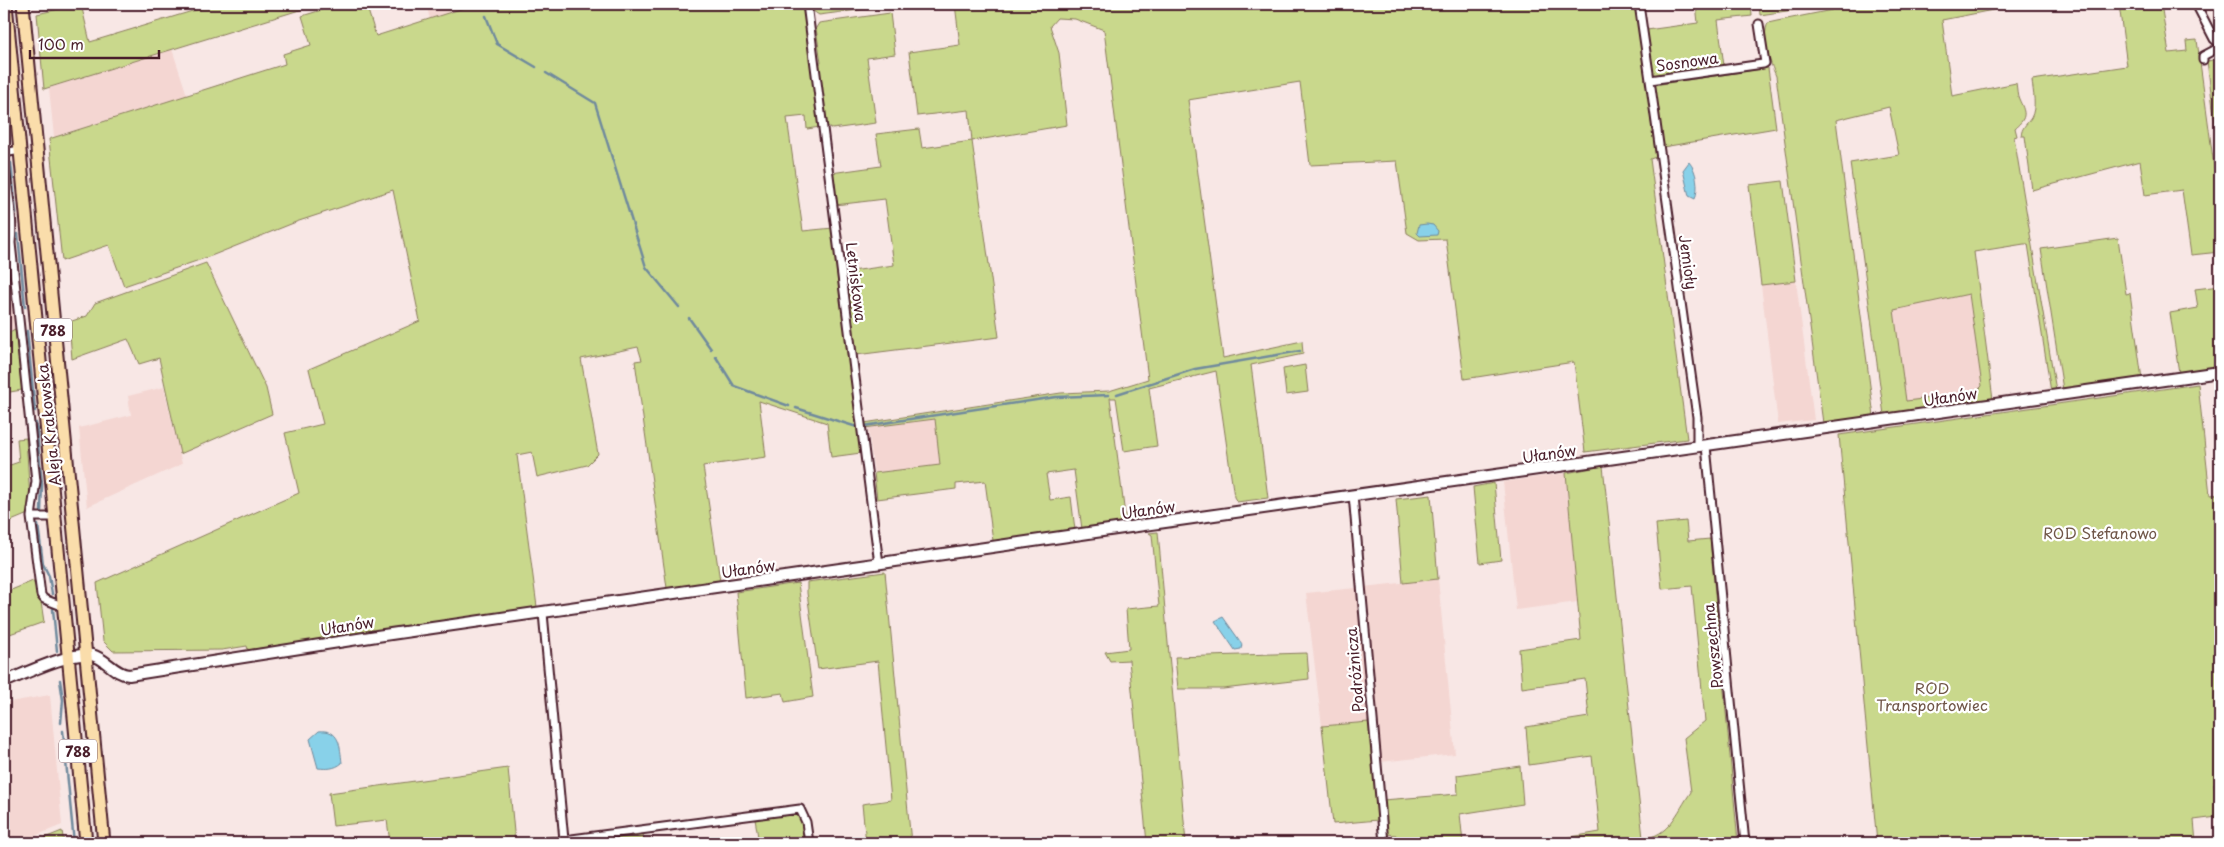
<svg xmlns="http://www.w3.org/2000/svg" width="2224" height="847" font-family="'Playpen Sans',sans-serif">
<rect width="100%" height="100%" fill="#f8e7e5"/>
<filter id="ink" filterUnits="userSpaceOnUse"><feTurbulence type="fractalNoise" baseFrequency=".02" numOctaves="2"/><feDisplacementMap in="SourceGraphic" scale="10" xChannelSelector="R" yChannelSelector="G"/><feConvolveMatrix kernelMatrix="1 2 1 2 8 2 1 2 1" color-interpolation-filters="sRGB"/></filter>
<g filter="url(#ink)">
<path fill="#f4d6d2" d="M426,4H476L477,5L430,19Z
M172,49L187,95L54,137L49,88Z
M7,242L15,329L4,335V244Z
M1796,281L1814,420L1778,424L1761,285Z
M1969,294L1982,386L1977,391L1906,402L1894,310Z
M164,387L182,464L87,507L79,428L131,415L128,396Z
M935,419L940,465L874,473L868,428Z
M1566,473L1578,602L1516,610L1503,482Z
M1438,579L1455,754L1380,762L1363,587Z
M1356,588L1369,722L1322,726L1306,593Z
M50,695L62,825L18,843H4V703Z"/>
<path fill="#c9d88c" stroke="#8a7c5c" d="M81,4L90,42L209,6V4H319L44,89L37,14Z
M341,4H366L376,36L476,4H804L820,127L807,129L806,116L787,118L803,231L833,228L861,453L831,457L827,423L759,401L766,457L703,466L720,581L667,588L635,361L642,360L638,347L581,359L598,454L587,465L537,477L532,452L517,455L537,607L248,650L247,646L222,650L113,651L103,641L97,583L299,493L285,433L323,424L309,369L420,321L393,190L296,222L211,256L124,286L109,245L62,261L49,139L285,64L283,54L311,45L302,16Z
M812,4H872L873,8L819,15L813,11Z
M955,4H1635L1656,157L1650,159L1687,439L1585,452L1574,362L1464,379L1446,239L1419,240L1407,233L1397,161L1310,165L1300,82L1188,100L1223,358L1302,341L1303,354L1251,365L1268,498L1237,502L1234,497L1216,371L1149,388L1157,446L1124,451L1116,398H1110L1126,523L1082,529L1074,470L1046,474L1050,500L1071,497L1075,530L993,541L985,481L956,484V489L877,499L874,473L940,465L935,419L864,428V423L1061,393L1109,391L1148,379L1104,30L1075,19L1057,18L1050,26L1059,53L1067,125L972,141L999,337L856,355L845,272L894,265L885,199L835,205L831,173L881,166L876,134L919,129L922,148L972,141L969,110L917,116L909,52L960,45Z
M1696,4H1751L1752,16L1718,20L1724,66L1653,77L1647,30L1698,23Z
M1759,4H1792L1793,10L1760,15Z
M1833,4H1992L1993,10L1942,20L1952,96L2016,83C2017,88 2017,95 2019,99C2025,112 2028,117 2015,128L2017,136L2014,137L2056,391L2051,392L2028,244H2024L1974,252L1993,400L1952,406L1949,395L1977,391L1982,386L1969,294L1894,310L1906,401L1939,397V408L1884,415L1850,163L1899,155L1889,107L1836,120L1874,417L1823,423L1776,76C1770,63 1761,37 1768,23L1777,21L1832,10Z
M2119,4H2161L2169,53L2187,51L2186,41L2197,40L2220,211V252L2191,255L2182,190L2145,195L2140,161L2032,190L2025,136H2021C2022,127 2026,125 2031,118C2037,107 2033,92 2032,80L2127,66Z
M890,13L895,54L867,58L876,123L832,129L826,125L817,64L821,63L816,28L819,23Z
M2220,59V147H2218L2207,61Z
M1768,68L1776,128L1663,147L1654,85Z
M1783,181L1796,281L1761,285L1749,185Z
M2118,238L2126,294L2130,293L2142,379L2063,390L2041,249Z
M206,263L266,388L272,414L180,454L159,358L139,364L128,339L72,359L69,322L87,316L95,303Z
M2220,286V367L2179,373L2170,313L2198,308L2195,289Z
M15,329L22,390L4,393V335Z
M1305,365L1308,392L1286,395L1283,369Z
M2198,384L2210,495L2220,494V570L2216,571L2220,614V783L2214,784L2217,817L2194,820L2196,843H1877L1839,435Z
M26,438L30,499L28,514L4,524V467L19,462L17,439Z
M1603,466L1643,838C1669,837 1677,812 1691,792L1684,738L1705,721L1692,586L1662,589L1656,524L1686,521L1688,541L1710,539L1738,843H1536L1600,832L1592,756L1529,765L1526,727L1589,717L1585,679L1522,688L1519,649L1581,640L1566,473Z
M1494,483L1501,560L1480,563L1473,487Z
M1431,495L1438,579L1403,583L1396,499Z
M1158,532L1186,843H1147L1129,660L1110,661L1105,652L1129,649L1126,609L1159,606L1152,535L1149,533Z
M885,572L911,843H866L862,804L891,800L878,661L818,669L807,593V582Z
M33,581L41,602L44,622L4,636V593Z
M798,583L813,697L785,702L783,693L746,698L736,592Z
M1307,653L1309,679L1223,689H1178L1175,657Z
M1369,722L1378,820L1333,824L1322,726Z
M1520,766L1523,804L1460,814L1463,843H1397L1396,835L1386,834L1383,800L1458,794L1457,775Z
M508,768L515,843H390L387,820L333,826L329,793Z
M796,814L801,817L805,843H759L755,819Z
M62,831L64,843H32Z
M643,834L645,843H591V841Z"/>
<path fill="#88d1e9" stroke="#6f8a9d" d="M1689,162C1697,171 1699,188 1695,199L1689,196L1683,170Z
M1427,224L1433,225L1438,231L1437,235L1420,236L1417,233L1419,225Z
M1223,617L1242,644L1241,649L1235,650L1215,621Z
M319,731C340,729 340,746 342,763C335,769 327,769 318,768L310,739Z"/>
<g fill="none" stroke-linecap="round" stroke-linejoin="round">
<path stroke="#6f8a9d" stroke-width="2.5" d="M486,16L497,44L536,67
M546,73L595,103L646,267L679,307
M4,85L9,142
M11,163L16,213
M18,234L25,307
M689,318L711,349
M27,331L35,411
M716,357L734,386L789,406
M1117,394L1195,369L1300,351
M796,408L857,427
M36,423L42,484L41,511
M864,426L1056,397L1109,395
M38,525L43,564L49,576L52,594
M53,609L57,651
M60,680L63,700L61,723
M63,731L74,843"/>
<defs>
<path id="street" d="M807,4L879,564
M1639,4L1650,80L1763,64L1765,63L1759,24
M2196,4L2214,39L2220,44
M2203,60V56L2220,47
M1650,80L1697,417V447
M4,153L20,150
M4,160C7,188 14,215 11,243L36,481L31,517L41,595L44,599L62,606
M1706,446L1745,843
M1353,495L1384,843
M31,517H53
M543,613L564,840
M541,843L800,809L806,822L809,843"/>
<path id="secondary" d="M4,682C24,674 72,651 92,655C107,659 114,674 129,675L377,636L1130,527L2220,372"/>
<path id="primary" d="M6,4L86,843
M23,4L104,843"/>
</defs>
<use href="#street" stroke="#4a1f2b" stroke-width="11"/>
<use href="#secondary" stroke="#4a1f2b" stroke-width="14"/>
<use href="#primary" stroke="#4a1f2b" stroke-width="15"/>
<use href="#street" stroke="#fff" stroke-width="7"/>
<use href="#secondary" stroke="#fff" stroke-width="10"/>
<use href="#primary" stroke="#faddab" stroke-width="11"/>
</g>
</g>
<g text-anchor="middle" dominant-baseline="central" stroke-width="4.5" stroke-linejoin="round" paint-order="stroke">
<g fill="#fff" stroke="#80626b" stroke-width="1">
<rect x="34" y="318.5" width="38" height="23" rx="4"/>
<rect x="59" y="739.5" width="38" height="23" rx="4"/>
</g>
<g font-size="14" font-weight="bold" fill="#4a1f2b">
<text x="53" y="330">788</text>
<text x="78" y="751">788</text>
</g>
<g font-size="15" fill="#4a1f2b" stroke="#fff">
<text transform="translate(1687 61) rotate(-8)">Sosnowa</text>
<text transform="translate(1689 262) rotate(82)">Jemioły</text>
<text transform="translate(857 282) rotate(83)">Letniskowa</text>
<text transform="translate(1950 396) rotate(-8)">Ułanów</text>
<text transform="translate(48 425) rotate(-96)">Aleja Krakowska</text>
<text transform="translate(1549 453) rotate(-8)">Ułanów</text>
<text transform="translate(1148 509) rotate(-8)">Ułanów</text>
<text transform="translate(748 568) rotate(-8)">Ułanów</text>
<text transform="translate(347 625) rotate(-9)">Ułanów</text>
<text transform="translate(1712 646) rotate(-96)">Powszechna</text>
<text transform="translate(1354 670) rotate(-95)">Podróżnicza</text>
</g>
<g font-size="15" fill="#705648" stroke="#fff">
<text x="2100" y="532">ROD Stefanowo</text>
<text x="1932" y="687">ROD<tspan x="1932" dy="17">Transportowiec</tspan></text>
</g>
</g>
<rect width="2224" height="847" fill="none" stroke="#fff" stroke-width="20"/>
<rect x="10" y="10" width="2204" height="827" fill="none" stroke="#4a1f2b" stroke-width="2" filter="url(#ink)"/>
<path d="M30 50v8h129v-8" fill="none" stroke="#4a1f2b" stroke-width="2.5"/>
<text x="38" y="50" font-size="15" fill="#4a1f2b" stroke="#ffffff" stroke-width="4" paint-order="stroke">100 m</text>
</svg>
